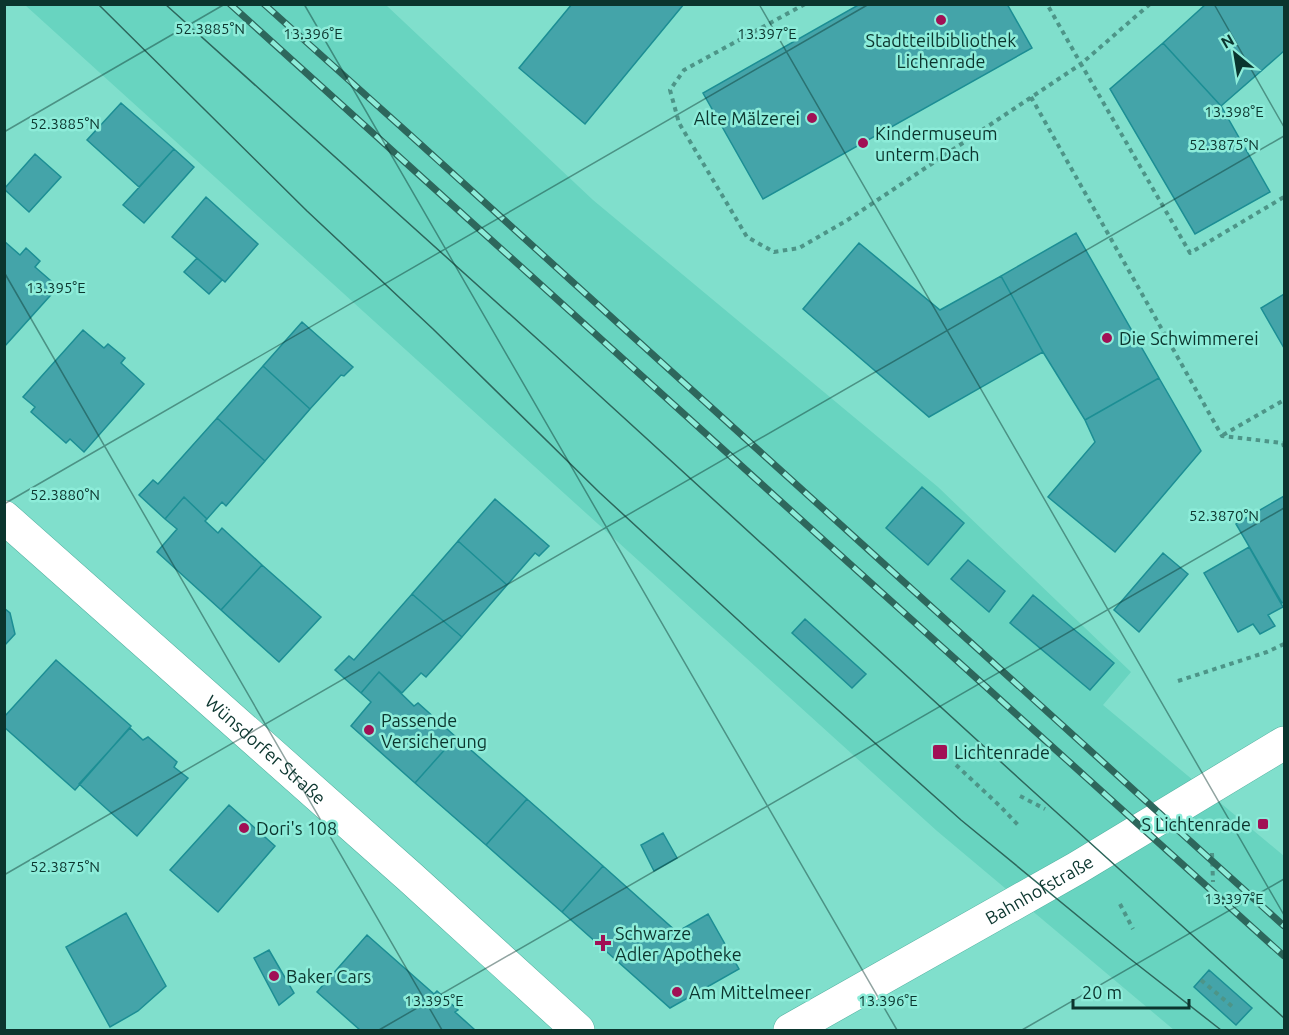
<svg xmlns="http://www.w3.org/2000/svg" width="1289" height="1035" font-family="Ubuntu,sans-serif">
<rect width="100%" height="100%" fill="#80dfcc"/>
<path fill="#68d4c0" d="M25,5H386L593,200L938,487L1131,672L1103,705L1284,856V1030H1174L937,831Z"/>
<path fill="#44a4a9" stroke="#1c8e94" stroke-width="1.5" d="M572,4H684L585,124L519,68Z
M860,4H1007L1032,48L763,199L703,93Z
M1206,4H1284V51L1221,106L1163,43Z
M1163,43L1221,106L1270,192L1195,234L1110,89Z
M121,103L174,149L139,187L87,140Z
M174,149L194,167L144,223L123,205Z
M35,154L61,177L29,212L4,189Z
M206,197L258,244L225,282L172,237Z
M1076,233L1159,378L1085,420L1043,352L1001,276Z
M4,241L20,255L26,248L40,261L35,267L58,287L4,347Z
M859,243L940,310L1001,276L1043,352L929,417L803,309Z
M197,258L222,280L209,294L184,272Z
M1284,294V348L1261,308Z
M302,322L353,367L344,376L341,375L310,409L263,366Z
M83,330L104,348L108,344L125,358L121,363L144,384L84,452L70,439L66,443L31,412L35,407L23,397Z
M263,366L310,409L265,461L217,418Z
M1159,378L1201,451L1115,552L1048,497L1095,442L1085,420Z
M217,418L265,461L226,506L222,502L207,519L184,497L165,519L139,495L153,480L158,484Z
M922,487L964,523L928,565L886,528Z
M1284,496V602L1282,603L1236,524Z
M184,497L207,519L205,521L218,533L222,528L262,565L221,610L157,552L177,529L165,519Z
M495,499L549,546L539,556L535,553L507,585L458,541Z
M458,541L507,585L462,637L412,594Z
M1249,547L1283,607L1268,615L1275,626L1260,634L1253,624L1238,632L1204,573Z
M1163,553L1188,574L1139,632L1114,610Z
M968,560L1005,591L989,612L951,579Z
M262,565L321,617L279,662L221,610Z
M412,594L462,637L426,677L421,673L402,693L379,672L361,693L335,670L349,656L354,660Z
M1033,595L1114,663L1090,690L1010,623Z
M4,608L10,613L15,634L4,646Z
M805,619L866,674L852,688L792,633Z
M56,660L131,726L75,790L4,727V717Z
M379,672L414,706L418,703L456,737L415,783L351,726L371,702L361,693Z
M130,728L143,740L148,737L177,762L174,767L188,778L137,836L79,784Z
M456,737L527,799L486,845L415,783Z
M527,799L603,866L562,912L486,845Z
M229,805L275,846L218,912L170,870Z
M663,833L677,858L654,871L641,845Z
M603,866L677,932L708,914L739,969L670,1008L562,912Z
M126,913L166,986L138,1011L110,1027L66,947Z
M367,935L434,994L437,991L458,1010L455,1012L475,1030H360L317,992Z
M269,950L294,993L279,1005L254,958Z
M1209,970L1252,1008L1236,1025L1194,987Z"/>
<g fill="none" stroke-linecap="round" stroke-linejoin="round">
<defs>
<g id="minor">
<path id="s1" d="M4,517L410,877L578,1030"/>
<path id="s2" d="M790,1030L1077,868L1284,743"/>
</g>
</defs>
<use href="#minor" stroke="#51b1a0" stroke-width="34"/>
<path stroke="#4d9588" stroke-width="4" stroke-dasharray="4.5 4.5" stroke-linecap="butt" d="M805,4L684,70L670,90L679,123L747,237L774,252L799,248L846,221L1081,64L1047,4
M1150,4L1081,64L1190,253L1284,197
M1031,97L1222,436L1283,443L1284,447
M1223,435L1284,400
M1178,681L1267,652L1284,644
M956,765L1001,807L1018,825
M1020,796L1045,809
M1212,853L1213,882
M1120,904L1133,929
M1201,980L1234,1008"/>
<use href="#minor" stroke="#fff" stroke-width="33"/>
<path stroke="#2d675c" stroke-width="1.5" d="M98,4L307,211L433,329L600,493L762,642L961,820L1129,958L1221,1030
M165,4L554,354L1024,783L1284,1018"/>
<defs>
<path id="rail" d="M230,4L1284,956
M264,4L408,133L1284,926"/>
</defs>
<use href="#rail" stroke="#2d675c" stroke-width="7"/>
<use href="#rail" stroke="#8decd9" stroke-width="4.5" stroke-dasharray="14" stroke-linecap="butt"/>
</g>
<path fill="none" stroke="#0b352e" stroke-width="1.5" stroke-opacity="0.45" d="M304,4L897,1030M759,4L1284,915M1214,4L1284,127M4,132L225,4M4,272L442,1030M4,504L869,4M4,875L1284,136M379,1030L1284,508M1022,1030L1284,879"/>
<g fill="#a11055" stroke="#8decd9" stroke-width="2">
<circle cx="941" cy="20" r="6"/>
<circle cx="812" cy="118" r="6"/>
<circle cx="863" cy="143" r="6"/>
<circle cx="1107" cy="338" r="6"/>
<circle cx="369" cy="730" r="6"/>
<rect x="932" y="744" width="16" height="16" rx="3"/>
<rect x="1257" y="818" width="12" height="12" rx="3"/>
<circle cx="244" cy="828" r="6"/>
<path d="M600 934h6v6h6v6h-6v6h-6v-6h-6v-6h6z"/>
<circle cx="274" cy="976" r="6"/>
<circle cx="677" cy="992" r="6"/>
</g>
<g text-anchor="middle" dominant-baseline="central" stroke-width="5" stroke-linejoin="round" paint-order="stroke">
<g font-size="18" fill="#0b352e" stroke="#8decd9" text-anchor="start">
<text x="941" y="40" text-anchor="middle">Stadtteilbibliothek<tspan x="941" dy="21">Lichenrade</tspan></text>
<text x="800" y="118" text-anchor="end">Alte Mälzerei</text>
<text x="875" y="133">Kindermuseum<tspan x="875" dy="21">unterm Dach</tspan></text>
<text x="1119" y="338">Die Schwimmerei</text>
<text x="381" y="720">Passende<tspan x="381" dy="21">Versicherung</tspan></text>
<text x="954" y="752">Lichtenrade</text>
<text x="1251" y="824" text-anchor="end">S Lichtenrade</text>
<text x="256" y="828">Dori's 108</text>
<text x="615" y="933">Schwarze<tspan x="615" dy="21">Adler Apotheke</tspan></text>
<text x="286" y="976">Baker Cars</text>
<text x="689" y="992">Am Mittelmeer</text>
</g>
<g font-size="18" fill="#0b352e" stroke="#8decd9">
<text stroke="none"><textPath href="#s1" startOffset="350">Wünsdorfer Straße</textPath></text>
<text stroke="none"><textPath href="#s2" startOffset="286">Bahnhofstraße</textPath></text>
</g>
</g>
<g font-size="15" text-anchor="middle" fill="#0b352e" stroke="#8decd9" stroke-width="5" stroke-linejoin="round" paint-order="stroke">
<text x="210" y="34">52.3885°N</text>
<text x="313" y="39">13.396°E</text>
<text x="767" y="39">13.397°E</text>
<text x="1234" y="117">13.398°E</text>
<text x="65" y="129">52.3885°N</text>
<text x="1224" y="150">52.3875°N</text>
<text x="56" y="293">13.395°E</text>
<text x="65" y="500">52.3880°N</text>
<text x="1224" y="521">52.3870°N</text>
<text x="65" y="872">52.3875°N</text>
<text x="1234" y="904">13.397°E</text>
<text x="434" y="1006">13.395°E</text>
<text x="888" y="1006">13.396°E</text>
</g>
<rect width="1289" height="1035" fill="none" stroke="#0b352e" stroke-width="12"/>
<g transform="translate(1235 54) rotate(330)" stroke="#8decd9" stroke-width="4.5" paint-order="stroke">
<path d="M0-4.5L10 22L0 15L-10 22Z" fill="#0b352e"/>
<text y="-9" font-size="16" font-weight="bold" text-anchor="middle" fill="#0b352e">N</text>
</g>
<path d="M1073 999v9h116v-9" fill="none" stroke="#0b352e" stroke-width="3"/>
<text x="1082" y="999" font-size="18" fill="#0b352e" stroke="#8decd9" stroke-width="4.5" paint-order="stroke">20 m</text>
</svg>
